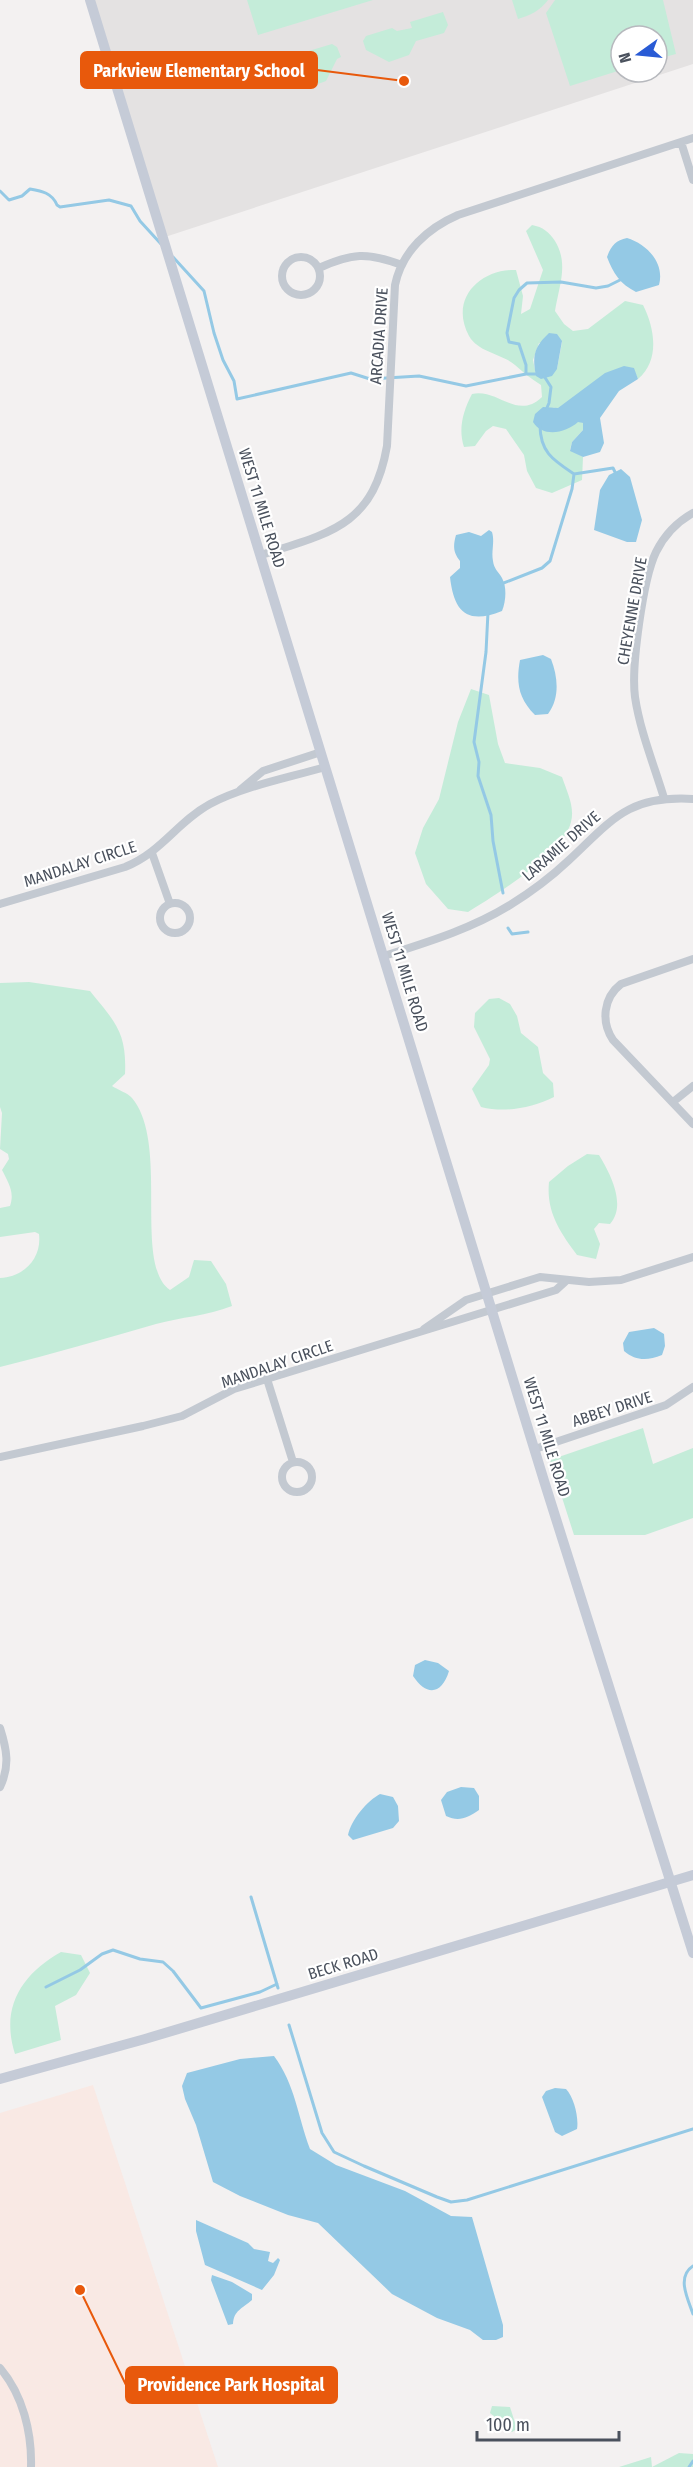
<svg xmlns="http://www.w3.org/2000/svg" width="693" height="2467" font-family="'Fira Sans Condensed',sans-serif">
<rect width="100%" height="100%" fill="#f3f1f1"/>
<path fill="#e4e2e2" fill-rule="evenodd" d="M89,0H693V64L162,238ZM621,36H657V72H621Z"/>
<path fill="#f9e9e4" d="M93,2085L218,2467H0V2113Z"/>
<path fill="#c4ecd9" fill-rule="evenodd" d="M247,0H373L258,35Z
M512,0H548C540,11 530,15 518,19Z
M555,0H663L676,54L657,59V36H621V70L570,86L546,13Z
M443,12L448,25L444,33L416,41L409,55L389,62L366,50L363,41L366,36L392,28L397,31L412,28L410,22Z
M332,44L337,47L341,57L337,59L326,81L310,87L301,82L295,66L302,53Z
M532,225C543,227 549,232 555,241C569,264 559,286 555,311L564,324L573,331L588,329L625,301L643,305C655,329 660,360 638,379L633,368L558,409L552,407L583,423V430L572,442L570,450L583,457L582,480L552,493L536,488L527,471L524,455L506,429L493,426L486,431L475,446L464,447C458,429 463,411 472,394C498,388 517,421 542,397L541,385C531,379 523,372 515,365C501,353 479,353 469,336C449,299 480,269 516,270L523,296L521,314L530,309L543,270L526,231ZM562,342L557,369L536,375L533,360L539,343Z
M471,689L489,695L498,744L505,763L540,768L562,777C567,792 575,807 571,822C564,853 494,896 468,912L448,909L426,884L415,853L423,828L439,799L458,722Z
M29,982L90,991C115,1022 127,1032 125,1074L112,1086C118,1090 128,1093 132,1098C170,1143 133,1265 170,1290L189,1277L194,1260L211,1261L226,1284L232,1306C207,1316 181,1317 156,1324C104,1339 52,1354 0,1367V1278C24,1277 42,1258 39,1234L35,1232L0,1237V1208L10,1206C15,1192 8,1182 2,1170L9,1159L8,1154L0,1149L2,1113L0,1107V983Z
M499,998L510,1004L517,1016L521,1033L538,1047L543,1073L553,1083L554,1097C532,1108 505,1113 481,1107L472,1089L489,1065L490,1059L474,1027L475,1013L489,999Z
M587,1154L599,1155C610,1173 627,1205 610,1224L599,1223L594,1229L600,1244L596,1259L577,1255C560,1232 546,1212 549,1182L568,1166Z
M643,1428L653,1464L693,1448V1518L645,1535H574L550,1460Z
M61,1952L81,1955L90,1973L76,1995L55,2006L61,2040L15,2054C0,2007 22,1974 61,1952Z
M492,2406L510,2407L517,2429L512,2432L490,2413Z
M679,2453L693,2454V2467H619L651,2457L652,2467Z"/>
<path fill="#94c9e5" d="M627,238C647,244 665,263 659,285L636,292C620,284 613,273 607,257C611,246 616,240 627,238Z
M549,333L557,334L562,341L557,369L552,376L541,379L536,376C532,356 534,347 549,333Z
M624,366L634,368L638,379L619,391L600,418L604,443L600,452L583,457L570,451L572,442L583,430V423L578,422C566,433 543,438 533,422L535,414L543,407L558,408L605,373Z
M621,469L630,477L642,520L636,542H627L594,530L600,490L609,475Z
M489,530L492,532C495,542 491,551 493,561C494,569 498,571 502,578C507,587 506,601 502,611C467,625 454,612 450,577L460,568V561C453,552 453,546 456,535L469,532L481,536Z
M543,655L551,659C558,677 560,698 548,714L535,715C518,698 516,682 520,660Z
M654,1328L664,1334L665,1346L662,1355C647,1361 636,1361 624,1351L623,1343L629,1332Z
M425,1660L438,1663L449,1671C442,1694 427,1697 413,1676L415,1665Z
M461,1787L474,1788L479,1796V1810C467,1818 459,1822 446,1816L441,1800L447,1792Z
M380,1794L393,1797L398,1806L399,1821L393,1828L353,1840L348,1835C351,1820 367,1801 380,1794Z
M274,2056C295,2084 298,2117 310,2149L336,2165L405,2191L451,2216L472,2217L503,2325V2337L496,2340H483L470,2330L437,2318L392,2294L318,2223L288,2215L240,2196L213,2182L196,2125L185,2099L182,2086L187,2073L240,2059Z
M555,2088L566,2089C574,2097 579,2118 577,2129L562,2136L555,2132L542,2097L546,2091Z
M196,2220L248,2243L254,2249L270,2252L268,2261L273,2263L278,2258L280,2260L274,2275L262,2290L205,2265L196,2231Z
M212,2275L232,2282L252,2294V2300C242,2309 234,2310 233,2324L228,2325L211,2280Z"/>
<g fill="none" stroke-linecap="round" stroke-linejoin="round">
<path stroke="#94c9e5" stroke-width="3" d="M0,191L9,200L22,196L30,189C42,191 52,193 57,205L60,207L109,200L131,206L140,221L161,244
M173,257L204,291L214,333L223,360L234,381L237,399L351,373L370,379L419,376L466,386L526,374H537
M526,374V365L519,344L509,342L507,333L514,298L519,290L527,283L561,282L596,288L608,286L620,280
M544,376L551,387L549,403L546,410
M540,425C540,452 553,460 574,474L613,468L616,474
M501,584L542,568L550,561L572,489L574,474
M488,612L486,652L474,742L479,762L478,776L491,815L493,841L503,893
M508,928L512,934L528,932
M251,1897L278,1988
M46,1987L80,1970L102,1954L113,1950L140,1959L163,1962L173,1971L201,2008L260,1992L277,1984
M289,2025L322,2133L334,2152L364,2166L437,2197L451,2202L467,2200L693,2129
M693,2266C676,2277 688,2299 693,2314
M689,2467L693,2461"/>
<path stroke="#c3c9d1" stroke-width="8" d="M681,142L693,180
M282 276a19 19 0 1 1 38 0a19 19 0 1 1-38 0Z
M319,268C352,253 367,252 402,265
M261,555C330,533 373,526 387,446L395,285C402,251 428,228 458,215L693,138
M240,790L263,771L321,752
M664,798C654,765 640,731 635,697C631,667 643,579 656,552C664,536 677,522 693,513
M152,853L170,904
M160 918a15 15 0 1 1 30 0a15 15 0 1 1-30 0Z
M0,904L125,867C162,852 177,822 210,804C244,786 288,778 325,767
M384,956C428,942 471,929 510,905C531,892 551,877 568,861C612,820 628,795 693,799
M693,959L621,984C603,998 601,1022 613,1040L693,1124
M673,1102L693,1086
M424,1329L466,1300L540,1277L589,1282L621,1280L693,1257
M267,1379L293,1462
M535,1449L666,1405L693,1387
M0,1457L143,1426L182,1416L234,1389L556,1290L567,1280
M282 1477a15 15 0 1 1 30 0a15 15 0 1 1-30 0Z
M0,1728C7,1750 10,1766 0,1787
M0,2368C23,2395 32,2433 31,2467"/>
<path stroke="#c5cbd7" stroke-width="10" d="M90,0L545,1484L693,1953
M0,2079L145,2039L693,1875"/>
</g>
<g text-anchor="middle" dominant-baseline="central" stroke-width="4.5" stroke-linejoin="round" paint-order="stroke">
<g font-size="16" fill="#4a515d" stroke="#fff">
<text transform="translate(379 336) rotate(-86)">ARCADIA DRIVE</text>
<text transform="translate(262 508) rotate(73)">WEST 11 MILE ROAD</text>
<text transform="translate(632 611) rotate(-80)">CHEYENNE DRIVE</text>
<text transform="translate(561 846) rotate(-41)">LARAMIE DRIVE</text>
<text transform="translate(80 864) rotate(-18)">MANDALAY CIRCLE</text>
<text transform="translate(405 972) rotate(73)">WEST 11 MILE ROAD</text>
<text transform="translate(277 1364) rotate(-19)">MANDALAY CIRCLE</text>
<text transform="translate(612 1409) rotate(-18)">ABBEY DRIVE</text>
<text transform="translate(547 1437) rotate(73)">WEST 11 MILE ROAD</text>
<text transform="translate(343 1964) rotate(-17)">BECK ROAD</text>
</g>
</g>
<path fill="none" stroke="#e8590c" stroke-width="2" d="M404 81L317 70M80 2290L126 2385"/>
<g fill="#e8590c" stroke="#fff" stroke-width="2">
<circle cx="404" cy="81" r="6"/>
<circle cx="80" cy="2290" r="6"/>
</g>
<g fill="#e8590c" stroke="#e8590c" stroke-width="2">
<rect x="81" y="52" width="236" height="36" rx="6"/>
<rect x="126" y="2367" width="211" height="36" rx="6"/>
</g>
<g font-size="18" text-anchor="middle" font-weight="bold" fill="#fff">
<text x="199" y="77">Parkview Elementary School</text>
<text x="231" y="2391">Providence Park Hospital</text>
</g>
<g transform="translate(639 54) rotate(255)"><circle r="28" fill="#ffffff" stroke="#b7b9be" stroke-width="1.5"/>
<path d="M0-4.5L10 22L0 15L-10 22Z" fill="#295bd5"/>
<text y="-9" font-size="16" font-weight="bold" text-anchor="middle" fill="#4a515d">N</text>
</g>
<path d="M477 2431v9h142v-9" fill="none" stroke="#4a515d" stroke-width="3"/>
<text x="486" y="2431" font-size="18" fill="#4a515d" stroke="#ffffff" stroke-width="4.5" paint-order="stroke">100 m</text>
</svg>
